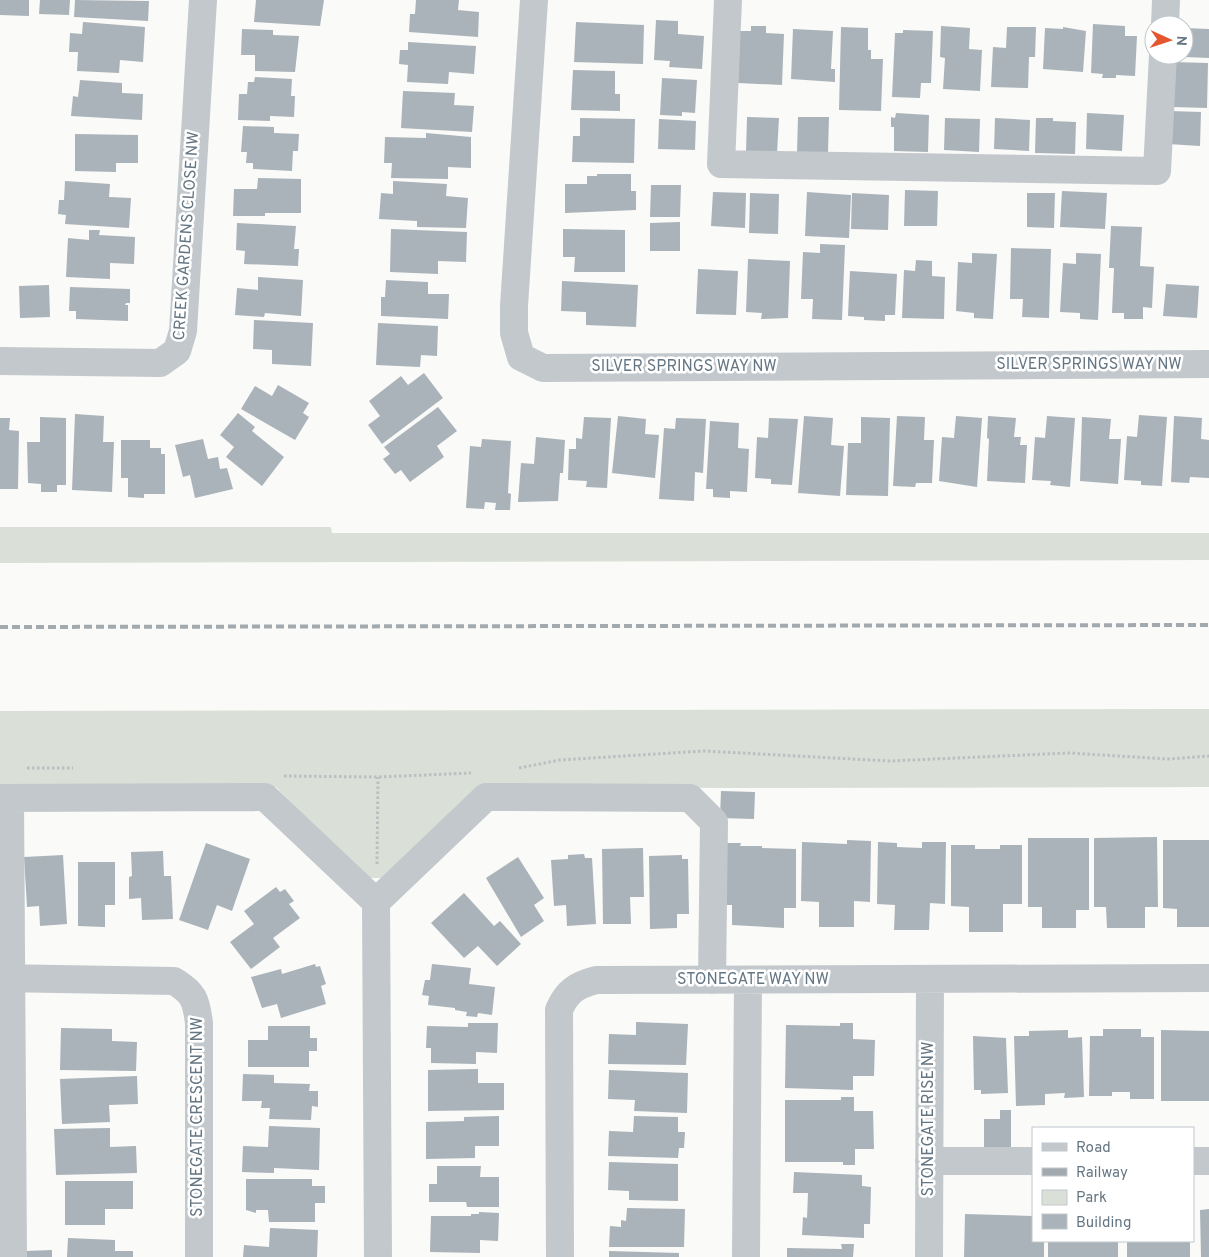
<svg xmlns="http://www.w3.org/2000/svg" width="1209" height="1257" font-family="Overpass,sans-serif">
<rect width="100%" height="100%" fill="#fafaf8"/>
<path fill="#dadfd7" d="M0,527H331L332,533H1209V560L0,563Z
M1209,709V787L722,788L485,786L389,878H365L276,787H0V711Z"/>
<path fill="#aab3b9" d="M0,0H29V16L0,15Z
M40,0H70L69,15L39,14Z
M75,0L149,1L148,21L74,17Z
M256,0H324L320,26L254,22Z
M416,0H459L458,10L479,12L478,37L409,32L410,14H415Z
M656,20L678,21V34L704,36L702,69L669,67L670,61L654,60Z
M83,22L145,27L143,62L120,60L119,73L77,71L78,52H69L70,33L82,34Z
M576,22L644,25L643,64L574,62Z
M1093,24L1125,26V36H1137L1135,76L1116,75V78H1102L1103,74L1091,73Z
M751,26H766V33L784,34L782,85L738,83L740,31H751Z
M941,26L970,28L969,49L982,50L980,91L943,89L945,58L940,57Z
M841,27L868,28V50H871V59H883L881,111L839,110Z
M1007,27H1036L1035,57H1029L1028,88L991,87L993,47L1006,48Z
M1063,27L1086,31L1083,72L1043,69L1045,28L1063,29Z
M1184,28L1209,29V58L1184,57Z
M242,29L273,30V35L299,36L295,72L255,71V55H241Z
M793,29L833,31L831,69H835V82L791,79Z
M903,30L933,31L931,83H921L920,98L892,97L895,33H903Z
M408,42L476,46L474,74L449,72L448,84L407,82L408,65L399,64L400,50H408Z
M1173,62L1208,63L1207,108L1172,107Z
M573,70L615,71V94H620V111L571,110Z
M255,77L292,79L291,96H295L294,117L270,116V121L238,120L239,94H247L248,82H254Z
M662,78L697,80L695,113L682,112V116L660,115Z
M80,80L122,83V93L143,94L142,120L71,116L73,96L78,97Z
M403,91L455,93L454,105L474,106L472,132L401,128Z
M1170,111L1201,112L1200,146L1168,144Z
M896,113L929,115L928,152L894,151V127H891V117L895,118Z
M1087,113L1124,115L1122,151L1086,149Z
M747,117L779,118L777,153L746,152Z
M798,117H829L828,152H797Z
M580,118L635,119L634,163L572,162L573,136H580Z
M945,118L980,119L979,152L944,150Z
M995,118L1030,120L1029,151L994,149Z
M1036,118H1053V121L1076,122L1075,154L1035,153Z
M659,119L696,121L695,150L658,149Z
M243,126L274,127V133L299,134L298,151H293L292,171L253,169V163H246L247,152H241Z
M426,133L471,137V168L448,167V179L391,178L392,163H384L385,137L426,138Z
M75,134L138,135V163H116V172L75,171Z
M597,174H631V191H636V210L565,213V184H587V176H597Z
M258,178L301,179V213H265V216H233L234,189H257Z
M65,181L110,184L109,197L131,198L129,228L65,224L66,215L58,214L59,200H64Z
M393,181L447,184L446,196L468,198L466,228L417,227V221L379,219L381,193L393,194Z
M651,185H681L680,217H650Z
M905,190L938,191L937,226H904Z
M1062,191L1107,193L1105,229L1060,227Z
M713,192L746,193L745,228L711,226Z
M807,192L851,195L849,238L805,236Z
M750,193L779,194L778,234L749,233Z
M852,193L889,195L888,230L851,229Z
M1027,193H1055L1054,228L1027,227Z
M680,222V251H650V223Z
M237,223L296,226L294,249H299L298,266L244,264L245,251L236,250Z
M1111,226L1142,227L1140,266L1154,267L1152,308L1143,307V319H1124V313H1112L1114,268H1109Z
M391,229L467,232L466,262L438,261V274L390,272Z
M563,229L625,230V272H574L575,257H563Z
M89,230H100L99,235L135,237L134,264L110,263V279L66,277L68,238L89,240Z
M820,244L845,245L842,320L812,319L813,299H801L803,252L820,253Z
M1011,248L1051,249L1049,318L1022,317L1023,299H1010Z
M972,253L997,254L993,319L974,318V313L956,311L958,262L972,263Z
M1076,253L1101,254L1098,320L1080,319V313L1060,312L1063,263L1076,264Z
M748,259L790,261L788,318L761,319L762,313L746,312Z
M916,260L932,261V276L945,277L944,319L902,318L904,270L915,271Z
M698,269L738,271L736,315L696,314Z
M850,271L897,274L895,315H885V321L864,320V317L848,316Z
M258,277L303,280L301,316L265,313L264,317L235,315L237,288L258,290Z
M386,280L428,282V294H449L448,319L381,316V297H385Z
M562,281L638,285L636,327L586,325V312L561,311Z
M1166,284L1199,286L1197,318L1163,316Z
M49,285L50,317L20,318L19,286Z
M70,287L130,289V303H126L125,305H128V321L76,319V311H69Z
M254,320L313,323L311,366L272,364V350L253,349Z
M378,323L438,326L437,356L421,355L420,367L376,365Z
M424,373L443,398L382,444L368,425L380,416L369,401L401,376L408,385Z
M278,385L309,403L303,413L309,417L295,440L241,409L255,386L272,396Z
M438,407L457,431L437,446L444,457L410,482L401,470L395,474L383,459L390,454L384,447Z
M238,413L255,427L252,431L284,457L262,486L226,457L234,447L220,435Z
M75,414L104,416L103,442H114L112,492L72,490Z
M1139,415L1167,417L1162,486L1141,485V481L1124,480L1127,436L1137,437Z
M618,416L646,419L645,434L659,435L655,478L612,473Z
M804,416L833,418L831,445L844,446L840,496L798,493Z
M897,416L925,417L924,440H934L932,483H916L915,487L893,486Z
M956,416L982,418L977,487L939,481L942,437L954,438Z
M988,416L1016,418L1014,437H1021L1020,445H1027L1025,483L987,481L989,439L987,438Z
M1047,416L1075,418L1070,487L1050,485L1051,481L1032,480L1035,437L1045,438Z
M1174,416L1202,418L1201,439L1209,440V478L1190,477L1189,483L1171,482Z
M40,417L66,418V485H57V492H41V484L28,483L27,442H40Z
M584,417L611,418L607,488L586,487L587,481L568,480L569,449H576V438L582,439Z
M861,417L890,418L888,496L846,495L848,443H861Z
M1082,417L1111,419L1109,439H1121L1118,484L1080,481Z
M0,418H10L9,430L19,431L18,489H0Z
M676,418L706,419L703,473L695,472L694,501L659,499L664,428L675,429Z
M769,418L798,419L792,485L771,484V479L755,478L757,437L768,438Z
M710,421L739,423L738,448L749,449L747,492L730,491V498L713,497V489H706Z
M536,437L565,440L563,473H560L558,501L518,502L521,463L534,464Z
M203,439L208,459L218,457L220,469L227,468L233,489L195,498L190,475L183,477L175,445Z
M482,439L511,441L508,493L511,494L510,510H495L496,503L485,502L484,509L466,508L470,446L481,447Z
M121,440H150V448H161V454H165V494H144V498L128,497V478H121Z
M721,791L755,792L754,819L720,818Z
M1157,837L1158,907H1145V928H1107L1106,907H1094V838Z
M1028,838H1089V910H1076V928H1042V907H1028Z
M847,840L871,841L870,902L854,901V927H819V902L801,901L802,842L847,844Z
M1163,840H1209V927H1177V909L1163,908Z
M878,842L897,843V847L922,848V842H946L945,904L930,903L929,930H894L895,905L877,904Z
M206,843L250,859L232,911L217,905L208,930L179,920Z
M721,843H741L740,846H762V848L796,849V908H784V928L732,925V905H720Z
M951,845H975V849H1000V845H1022V904H1003V932H969V907L951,906Z
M643,848L644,897H630L631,924H603L602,849Z
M163,851L164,876H171L173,919L142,920L141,898L129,899V877L132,876L131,852Z
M584,854L585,858H592L596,924L567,926L566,905L554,906L551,860L568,859V855Z
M63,855L67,924L40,926L39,906L27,907L24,857Z
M682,855V859H688L689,914H677V928L650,929L649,856Z
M518,857L544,898L534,905L544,921L521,937L486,878Z
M78,862H115V905H105V927L78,926Z
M276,887L280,892L285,889L294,901L289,904L300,918L273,938L280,947L251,969L230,942L254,924L244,911Z
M464,893L494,926L500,921L521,944L497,966L478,946L464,958L431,923Z
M315,964L316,967L320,966L326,984L321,986L326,1004L281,1018L277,1004L262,1008L251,977L281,969L282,974Z
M432,964L471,968L469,984L495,987L492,1015L478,1013L477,1017L466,1016L467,1012L455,1010V1008L428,1005L429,996L422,995L425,980H430Z
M636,1022L688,1024L686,1065L608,1064L609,1034L636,1035Z
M468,1023H498L497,1053L476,1052V1064L431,1063V1048H426L427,1026L468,1027Z
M840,1023H853V1039L875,1040L874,1076H853V1090L785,1088L786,1025L840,1026Z
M268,1026H310V1038H317V1051H309V1067H248V1040H268Z
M61,1028L112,1029V1041L137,1042L136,1071L60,1070Z
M1103,1029H1141V1037H1154V1099H1130V1092H1112V1096H1089L1090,1036H1103Z
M1068,1030V1038L1082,1037L1084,1097L1064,1098L1065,1093L1045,1094V1105L1016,1106L1014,1036H1029V1031Z
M1161,1030L1209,1031V1101H1161Z
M973,1036L1006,1038L1008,1093L981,1094V1090H974Z
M478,1069V1083H504V1110L428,1111V1070Z
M609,1070L688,1073L687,1113L634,1111L635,1100L608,1099Z
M243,1074L274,1075V1083L310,1084L309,1091H318V1107L312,1106L311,1120L269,1119L270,1108H261L262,1101H242Z
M137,1076L138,1104L109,1105L110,1122L62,1124L60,1079Z
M841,1097H854V1111H873L874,1149H855V1165H843V1162H785V1100H841Z
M1000,1110H1011V1147H984V1119H1000Z
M499,1116V1146H475V1158L426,1159V1122L464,1121V1117Z
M634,1116L678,1117V1132H685L684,1148H679L678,1158L608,1156L609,1131L633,1132Z
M269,1126L320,1128L319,1170L274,1168V1173L242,1172L243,1146L268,1147Z
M110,1128V1147L136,1146L137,1173L56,1175L54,1129Z
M609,1162L678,1164V1201L629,1200V1191L608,1190Z
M437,1166H481L480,1177H499V1207H467L466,1202H429V1184H437Z
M794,1172L862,1175V1186L871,1187L870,1224H864V1238L802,1235L803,1217L807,1218L808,1193H793Z
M246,1179H312V1186H325V1203H315V1222H269L268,1210H256V1213L246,1210Z
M65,1181H133V1209H105V1225H65Z
M627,1208L685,1209L684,1247H609L610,1226L621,1227V1220L626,1221Z
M1209,1209V1257H1201L1200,1210Z
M479,1212L499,1213L498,1241L480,1240V1253L430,1252L431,1216H471V1214H479Z
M965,1214L1033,1216V1241H1044V1257H964Z
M270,1228L318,1230L317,1257H243L244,1245L269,1247Z
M68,1238L115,1240V1251H133V1257H67Z
M1048,1241H1118V1257H1048Z
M1127,1241H1190V1257H1127Z
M841,1244H854L853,1257H787V1248L842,1249Z
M52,1250V1257H24V1251Z
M609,1251L679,1253V1257H609Z"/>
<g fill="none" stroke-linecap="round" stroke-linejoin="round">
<path stroke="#bbbfc2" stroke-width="3" stroke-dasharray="2.5 2.5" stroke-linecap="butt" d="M27,768H73
M519,768L560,760L704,751L890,761L1069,753L1168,759L1209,756
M284,776L378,777L471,773
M377,864L378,777"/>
<path stroke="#c3c8cc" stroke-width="28" d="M534,0L514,306V333L521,357L543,368L1209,364
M728,0L721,164L1157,171L1163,55
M1165,25L1166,0
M0,361L160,363L177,351L183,331L203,0
M0,798L265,797L376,902L378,1257
M10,798L13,1257
M376,902L486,797L690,798L714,822L712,980
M0,978L174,981C194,993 196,1000 199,1023V1257
M929,1161H1033
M1193,1161H1209
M560,1257L559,1010C567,991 577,985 596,980L1209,978
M746,1257L748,980
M929,1257L930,981"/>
<path stroke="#a2aab0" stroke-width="4" stroke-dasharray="8 4" stroke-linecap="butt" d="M0,627L1209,625"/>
</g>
<g text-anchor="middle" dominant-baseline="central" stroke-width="5" stroke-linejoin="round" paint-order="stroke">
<g font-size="16" fill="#657683" stroke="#fff">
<text transform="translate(187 236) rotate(-86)">CREEK GARDENS CLOSE NW</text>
<text x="1089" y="365">SILVER SPRINGS WAY NW</text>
<text x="684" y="367">SILVER SPRINGS WAY NW</text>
<text x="753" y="980">STONEGATE WAY NW</text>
<text transform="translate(198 1117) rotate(-90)">STONEGATE CRESCENT NW</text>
<text transform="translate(929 1119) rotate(-90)">STONEGATE RISE NW</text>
</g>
</g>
<rect x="1032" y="1127" width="162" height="115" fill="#ffffff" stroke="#c1c8cd"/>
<rect x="1042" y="1143" width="25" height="8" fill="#c3c8cc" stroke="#c1c8cd"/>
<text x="1076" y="1152" font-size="15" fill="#657683">Road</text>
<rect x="1042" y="1168" width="25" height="8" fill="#a2aab0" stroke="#c1c8cd"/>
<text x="1076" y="1177" font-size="15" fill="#657683">Railway</text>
<rect x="1042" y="1190" width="25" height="15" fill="#dadfd7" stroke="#c1c8cd"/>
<text x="1076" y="1202" font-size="15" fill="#657683">Park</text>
<rect x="1042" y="1214" width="25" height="15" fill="#aab3b9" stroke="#c1c8cd"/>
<text x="1076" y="1227" font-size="15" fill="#657683">Building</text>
<g transform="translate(1169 40) rotate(93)"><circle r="24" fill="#ffffff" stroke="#c1c8cd"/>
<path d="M0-4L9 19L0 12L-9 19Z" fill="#e4572e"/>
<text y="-8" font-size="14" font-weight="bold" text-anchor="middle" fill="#657683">N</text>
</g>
</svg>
